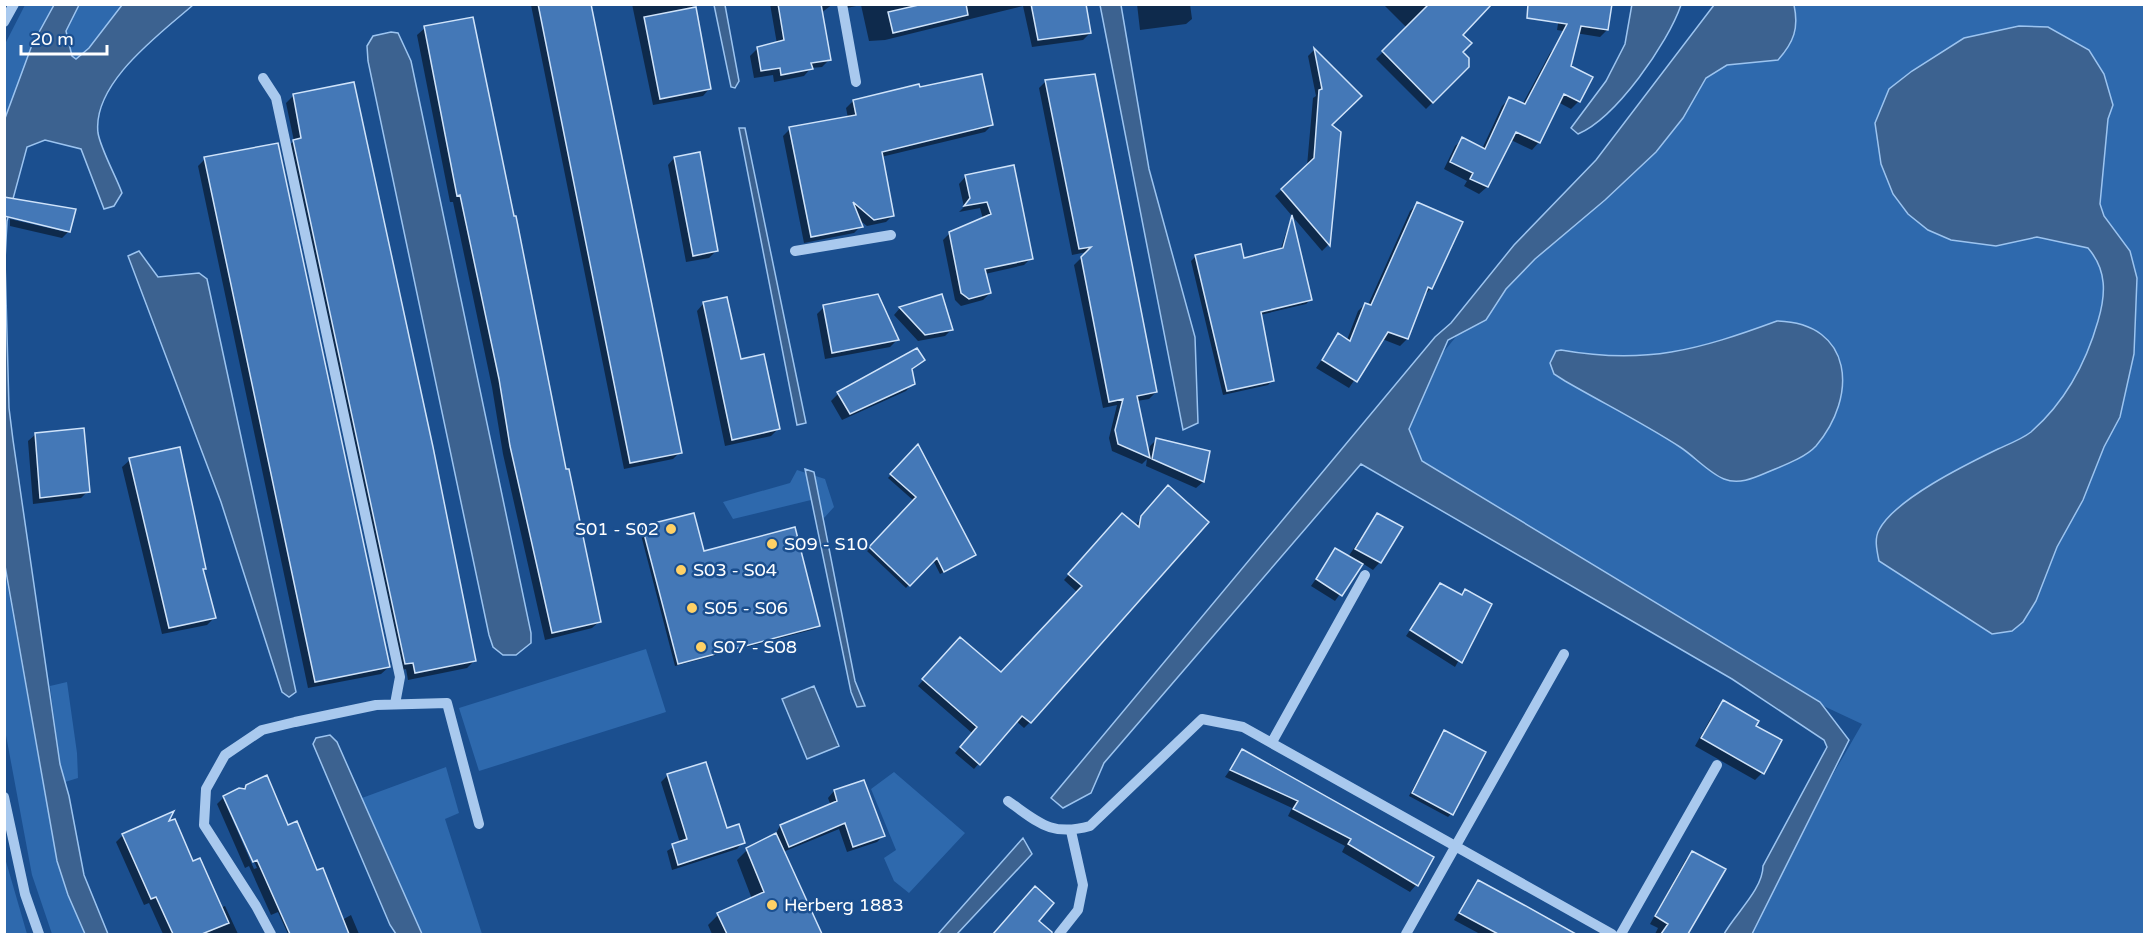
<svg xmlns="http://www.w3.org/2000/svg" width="2149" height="939" font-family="'Varela Round',sans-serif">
<rect width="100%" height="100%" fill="#1b4f8f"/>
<path fill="#2e69ad" d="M25,5H54L32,45L5,121V44Z
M79,5H122L89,48L76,59L72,57L66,31Z
M1738,5H2144V934H1741L1862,724L1736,665L1368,444L1528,249Z
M797,470L825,479L834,507L824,518L811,500L733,519L723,502L790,483Z
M4,566L57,861L68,895L85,934H52L32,875L5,730Z
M646,649L666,712L479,771L459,708Z
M67,682L77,753L78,778L65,782L60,764L50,686Z
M446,767L459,813L445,819L482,934H422L362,798Z
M894,772L965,833L909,893L894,881L884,858L896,850L871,789Z
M5,858L27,934H5Z"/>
<path fill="#3c6290" stroke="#9cc4f0" stroke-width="1.5" d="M1632,4L1681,5C1668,43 1616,118 1578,134L1571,128L1606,81L1625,44Z
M54,5H79L66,31L72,56L76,59L89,48L122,5H193C160,34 92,83 98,133C101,150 116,176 122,193L114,206L104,209L81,149L45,140L27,147L7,221L5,260L9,408L13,440L60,764L69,796L84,875L108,934H85L68,895L57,861L5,566L4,121L32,45Z
M714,5H725L739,81L735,88L731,87Z
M1100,5H1121L1149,169L1195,337L1198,423L1183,430Z
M1714,5H1794C1799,28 1794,42 1778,60L1727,65L1706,78L1683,118L1656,152L1605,200L1535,259L1506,289L1486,320L1448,340L1409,429L1422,461L1820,702L1849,740L1752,934H1724C1735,914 1763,889 1763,866L1827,747L1824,740L1732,679L1361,464L1104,763L1091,793L1063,808L1051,798L1435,337L1451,323L1514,245L1596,160Z
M2019,26L2048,27L2089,50L2104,74L2113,105L2108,119L2100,204L2104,216L2130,251L2137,278L2134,354L2120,417L2104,447L2083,500L2057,547L2036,601L2023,622L2012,631L1992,634L1879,561C1877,551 1874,539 1879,530C1895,499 1967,464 1998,449C2009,444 2022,439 2031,432C2064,403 2086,363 2098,321C2106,294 2107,270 2088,248L2037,237L1996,246L1951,240L1928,230L1908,214L1893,194L1881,164L1875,123L1889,89L1912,71L1964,38Z
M391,32L398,33L411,61L531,633V643L516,655H503L493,647L489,635L368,61L367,46L373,36Z
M739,128H745L806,423L797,425Z
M139,251L158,277L199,273L207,279L296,692L289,697L282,692L221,502L128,256Z
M1777,321C1854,323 1858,397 1816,446C1805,458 1782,466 1768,472C1754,478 1739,485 1724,479C1709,473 1694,456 1680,447C1643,423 1603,403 1565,381L1554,374L1550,363L1556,351L1561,350C1646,365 1698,350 1777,321Z
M805,469L814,472L855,681L865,706L857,707L851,692Z
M814,686L839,746L807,759L782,699Z
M330,735L337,742L422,934H396L390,925L313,744L316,738Z
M1023,838L1032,854L957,934H938Z"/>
<path fill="#0007" d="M590,4L680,452L673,459L624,469L531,5Z
M632,4H692L710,88L703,96L653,105Z
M770,4H833L821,13L830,59L822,67L811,68L804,76L774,82L773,75L754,78L750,56L758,48L777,44Z
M835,4H1087L1085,7L1090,33L1083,40L1032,47L1023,6L885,40L869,41L861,5L842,9Z
M1137,4H1190L1192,19L1186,24L1140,30Z
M1383,4H1490L1461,35V52L1468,67L1426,109L1376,59L1407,28Z
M1561,5L1607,30L1600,37L1557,30Z
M425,28L565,471L600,621L592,628L545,640L503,454L492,387L453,202H450L417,35Z
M1557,46L1570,67L1591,78L1579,101L1571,109L1558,102L1539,142L1532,150L1511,140L1487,187L1479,194L1464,186L1467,181L1444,169L1455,146L1463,139L1482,149L1502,106L1509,99L1522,105L1550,53Z
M1314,50L1360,96L1330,125L1339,133L1328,245L1322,251L1275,196L1307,166L1313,98L1316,96L1308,56Z
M1046,81L1156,392L1149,399L1137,401L1148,455L1150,446L1157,439L1209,452L1203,482L1196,488L1146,466L1147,459L1142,464L1112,451L1109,438L1117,405L1103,408L1074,265L1087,252L1072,255L1039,88Z
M352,84L474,661L467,668L408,680L406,669L398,671L286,148L294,141L286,103L293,96Z
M918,89L992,125L985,132L881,157L893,215L886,222L867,226L858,219L861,226L854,233L804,243L783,136L790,129L848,118L846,108L853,101Z
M674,158L716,251L709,258L686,262L668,165Z
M205,159L389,667L381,674L308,688L198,166Z
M1012,167L1031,258L1024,265L985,274L990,293L983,300L961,306L955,300L943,240L950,233L983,219L980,208L959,212L964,207L959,184L966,176Z
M1417,204L1431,288L1424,296L1407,339L1400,346L1382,339L1349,388L1316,368L1339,335L1347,340L1358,311L1365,304L1368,305L1410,211Z
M1291,218L1311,299L1306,304L1260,315L1273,380L1268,385L1223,395L1191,261L1196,256L1243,259L1280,251Z
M10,219L66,232V229L69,231L62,238L10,226Z
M703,304L778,429L771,436L725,446L697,311Z
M824,307L897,340L890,347L825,359L817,314Z
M900,308L952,329L945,336L918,341L894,315Z
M923,360L911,371L913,383L906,391L842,420L831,401L838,394Z
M36,434L88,491L81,498L33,504L28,441Z
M918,447L971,558L940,574L933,560L906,588L867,551L914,501L888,478Z
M130,460L204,568L202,571L214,618L207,625L162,634L122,467Z
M1163,492L1207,522L1030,722L1024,728L1016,721L974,769L955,753L972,733L918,686L955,644L1000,674L1077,592L1064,580L1117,520L1135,526Z
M1377,514L1380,562L1373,570L1362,563L1335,601L1311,586L1336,550L1348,557Z
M643,527L703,553L818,625L815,629L675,666L640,531Z
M1440,585L1461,596L1465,591L1490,605L1455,667L1406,636Z
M1723,702L1754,727L1762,773L1755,780L1695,746L1716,709Z
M1444,731L1451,814L1448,817L1409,796Z
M1243,751L1432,857L1416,885L1410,892L1342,852L1345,846L1288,816L1292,808L1225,777Z
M705,764L726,830L743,842L737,849L672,870L667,851L680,843L661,782L667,776Z
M863,782L884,835L877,842L847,852L839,829L783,852L820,934H712L708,925L718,915L752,899L737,860L747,850L775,835L780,826L831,806L828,798L834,791Z
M247,786L287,827L317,873L342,920L351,915L359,934H288L278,912L271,915L249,866L245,868L217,804L223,798L254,869L257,868L226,798H223Z
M166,824L220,908L225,906L238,934H163L149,903L144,905L116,842L123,835Z
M1692,853L1724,869L1686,934H1655L1658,928L1650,924L1686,859Z
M1478,882L1556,932L1561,934H1480L1454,920Z
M1028,895L1037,921L1047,929L1042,934H994Z"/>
<path fill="#4478b7" stroke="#cfe3fa" stroke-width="1.5" d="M538,4H591L682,453L630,463Z
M778,4H821L831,60L811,63L813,69L781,75L780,68L761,71L757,47L784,40Z
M923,4H966L968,15L893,33L888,12Z
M1031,4H1086L1091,33L1038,40Z
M1429,4H1492L1463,35L1472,43L1463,52L1469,58V67L1433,103L1382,51Z
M1528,4H1612L1608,30L1581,26L1571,66L1593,77L1580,102L1564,94L1540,143L1516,132L1488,187L1470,179L1473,173L1450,162L1462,137L1485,149L1509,97L1525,104L1567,24L1527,18Z
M696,7L711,89L660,99L644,17Z
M473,17L514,216H516L566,469H569L601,622L552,633L510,446L499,379L460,195L457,196L424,26Z
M1314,48L1362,96L1332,125L1341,132L1330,246L1281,189L1314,158L1319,90L1322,89Z
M982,74L993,125L882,152L894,216L874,220L853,202L863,227L811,237L789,127L856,115L853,100L919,84L920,87Z
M1095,74L1157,392L1137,396L1150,458L1118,444L1115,430L1123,399L1109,402L1081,257L1091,247L1079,249L1045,80Z
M354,82L433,447L476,661L415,673L413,663L405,664L293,140L301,138L293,94Z
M278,143L390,667L315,682L204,157Z
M700,152L718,251L693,256L674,157Z
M1014,165L1033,259L985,269L991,293L969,299L961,293L949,232L991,214L987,202L964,206L970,198L965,175Z
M4,197L76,209L70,232L4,216Z
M1417,202L1463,222L1432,289L1428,287L1408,339L1388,332L1357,382L1322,360L1338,333L1350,341L1365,303L1371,305Z
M1292,215L1312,300L1261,312L1274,381L1227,391L1195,255L1241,244L1244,258L1283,248Z
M878,294L899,340L832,353L823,305Z
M942,294L953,330L925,335L899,307Z
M727,297L741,359L764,354L780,429L732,440L703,302Z
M917,348L925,360L912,369L915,384L850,414L837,392Z
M84,428L90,492L40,498L35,433Z
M1156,438L1210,451L1204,482L1152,459Z
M918,444L976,555L944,572L937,558L910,586L869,547L916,497L890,474Z
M180,447L206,569H203L216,618L169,628L129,458Z
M1168,485L1209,522L1031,723L1022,716L980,765L960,747L977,727L922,679L960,637L1001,672L1082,586L1068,574L1122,513L1139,527L1141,516Z
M694,513L704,551L795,527L820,626L678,664L642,526Z
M1377,513L1403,527L1381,563L1355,549Z
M1335,548L1363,564L1342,596L1316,579Z
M1440,583L1462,595L1465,589L1492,604L1462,663L1410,630Z
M1723,700L1759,721L1756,726L1782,740L1764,774L1701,738Z
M1444,730L1486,752L1453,815L1412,793Z
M1242,749L1434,857L1418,886L1348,844L1351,839L1293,809L1298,801L1230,770Z
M706,762L727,828L739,824L745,843L678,865L672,844L687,839L667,774Z
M267,775L288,825L297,821L317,870L323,868L349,934H290L257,860L253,862L223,796L239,788L245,789L246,785Z
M864,780L885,836L853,847L845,823L789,847L780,825L837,801L834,790Z
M174,811L169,821L175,819L193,861L200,858L229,923L202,934H173L156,897L151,899L122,834Z
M776,833L822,934H727L717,913L764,892L746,848Z
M1692,851L1726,869L1688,934H1661L1668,924L1655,916Z
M1478,880L1524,905L1576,934H1498L1459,913Z
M1035,886L1054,903L1039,921L1052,932V934H993Z"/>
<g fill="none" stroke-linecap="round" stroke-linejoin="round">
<path stroke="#a9c9ee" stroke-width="10" d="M842,4L856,82
M4,22L14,4
M263,78L276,98L400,677L395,704
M795,251L891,235
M1272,742L1365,575
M4,797L25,894L39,934
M1008,801C1038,822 1051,837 1090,826L1202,719L1243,727L1612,934
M271,934L256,906L204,825L206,789L225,755L262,730L295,722L376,705L447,703L479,824
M1059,934L1078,910L1083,885L1071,831
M1406,934L1564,654
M1621,934L1717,765"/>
</g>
<g fill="#ffd166" stroke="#1b4f8f" stroke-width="2">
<circle cx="671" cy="529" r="6"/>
<circle cx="772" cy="544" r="6"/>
<circle cx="681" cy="570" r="6"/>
<circle cx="692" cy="608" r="6"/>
<circle cx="701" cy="647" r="6"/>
<circle cx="772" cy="905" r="6"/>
</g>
<g text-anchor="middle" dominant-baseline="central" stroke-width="5" stroke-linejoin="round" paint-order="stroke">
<g font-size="18" fill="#fff" stroke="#1b4f8f" text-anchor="start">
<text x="659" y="529" text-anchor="end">S01 - S02</text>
<text x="784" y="544">S09 - S10</text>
<text x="693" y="570">S03 - S04</text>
<text x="704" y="608">S05 - S06</text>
<text x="713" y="647">S07 - S08</text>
<text x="784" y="905">Herberg 1883</text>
</g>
</g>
<rect width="2149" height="939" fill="none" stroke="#ffffff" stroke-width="12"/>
<path d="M21 45v9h86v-9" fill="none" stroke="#ffffff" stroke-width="3"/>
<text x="30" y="45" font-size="18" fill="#ffffff" stroke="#1b4f8f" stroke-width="4.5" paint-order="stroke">20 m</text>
</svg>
